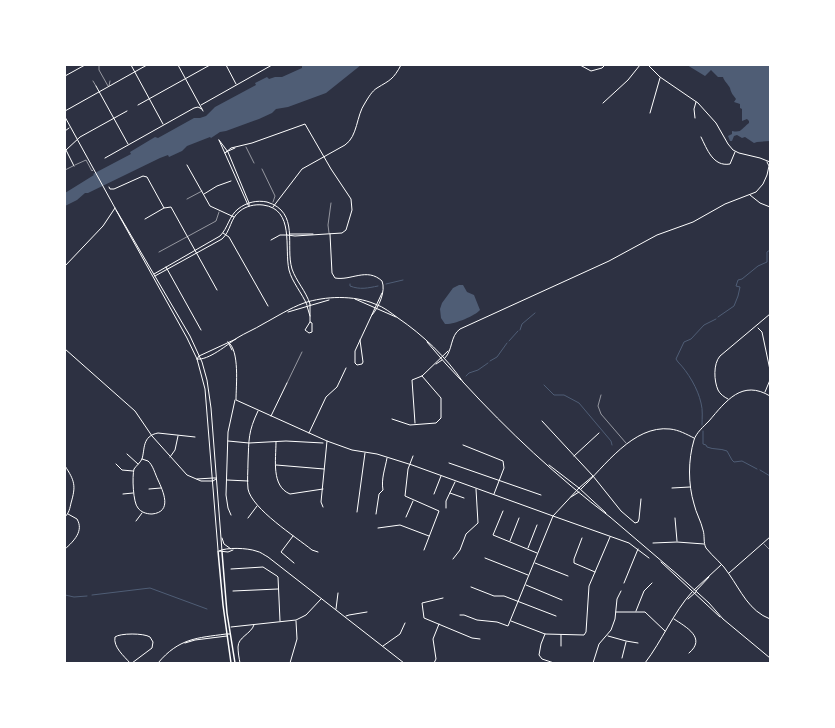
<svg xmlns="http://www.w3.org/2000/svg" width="835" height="728" font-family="Lora,serif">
<rect width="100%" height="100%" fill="#2d3142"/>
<path fill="#4f5d75" d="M302,65H331L330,66L333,65H361L326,93L288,107L276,109L272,113L259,119L226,131L220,132L211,138L210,137L187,146L182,151L169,157L168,155L160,158L88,193H85L77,200L65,206V193L94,175L93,174L131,154L130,152L155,137L158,138L194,118H200L206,116L215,107L256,85L255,83L267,77L269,79L275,77H282L302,68Z
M687,65H770V141L757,142L754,143L745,137L742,138L737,135L734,136L732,141H730L728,136L732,134V131C742,133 741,129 749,123V121L747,119L742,121C742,116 742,113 742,109L740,108V104L734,102L736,99C733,95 731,93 730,88C728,84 724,81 723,77H718L711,70L705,76Z
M459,285H463L467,292L474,295L480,310C475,316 453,325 445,324L441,318L440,309L442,303L453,288Z"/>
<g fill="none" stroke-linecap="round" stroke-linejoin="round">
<path stroke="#4f5d75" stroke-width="1" d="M350,284V286C360,290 368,288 378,286
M386,284L403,280
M718,317L734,306L738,296L740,287L736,286L738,280L742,279L758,266L767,262V252L770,250
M520,330L522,324L535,313
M509,341L518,331
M490,361L497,357L507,343
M466,376L469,373L478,370L488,363
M544,385L554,395H564L579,403L611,441L612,445
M702,425C702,418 703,410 701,403C698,389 688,372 678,362L676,359L684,342L691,339L704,325L716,319
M703,431V444L706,445L707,447C714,450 720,448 727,451L732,460L734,462L742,461L757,469
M760,470L770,476
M65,595L74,597L87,596
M92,595L150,588L207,609"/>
<path stroke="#fff" stroke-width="0.5" d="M99,65V70L108,86
M93,81L96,86
M109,86L110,81
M187,199L202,191
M329,233L328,225L331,203
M159,252L216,221L219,212
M287,383L302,352
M601,395L598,406L601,414L626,443
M764,544L770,550"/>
<path stroke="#fff" stroke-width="0.5" d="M246,147L254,163
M75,165L86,160L92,171L93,170
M262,169L275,196L273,202
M65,170L73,166"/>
<path stroke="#fff" stroke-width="1" d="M131,65L163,124
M226,65L236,84
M580,65L591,71L602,68L605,65
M648,65L660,77L698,103L716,123L728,144L733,150L739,153L760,158L770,162
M96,86L128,144
M603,103L628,80L640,65
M138,105L210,65
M201,105L272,65
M650,113L660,78
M695,118L694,109L696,102
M65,131L69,128
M701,137C707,149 713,167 730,164L735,152
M65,148L74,166
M66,150L80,137L127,111
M226,152L235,148
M225,153L231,148L252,143L305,124L331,169L351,199L352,210L346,230L342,233L295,236L287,235
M105,158L194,108L198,107L202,109
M187,165L210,206L234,217
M109,187L110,189H114L143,176L147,177L164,208L171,207L217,290
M204,194L217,186L231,181
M750,195L760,203L770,207
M273,207L302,169L345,145C358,136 356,116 365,103C368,98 372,91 377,88C390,80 393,80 401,65
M145,219L164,208
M223,233L229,237L268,306
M290,234H313
M330,234L332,273L335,278C351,281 367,267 382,281C386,291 379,307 372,315
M271,240L280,235H287
M65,266L103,226L115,208
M166,267L201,330
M310,304V322L312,323V332L309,333L305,330L310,322
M307,306L310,316
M758,328L762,332L770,370
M360,340L363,362L362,364L357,365L355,363V351L382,293
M445,358C453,350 450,336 460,329L609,261L657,235L693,222L725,204L756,192L763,184L767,175L769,166L767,162
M436,364L442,360
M765,392L770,380
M770,396C742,379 726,401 709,421C704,426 696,433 694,440C688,460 688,484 694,504C696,513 701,521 703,530C705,536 703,542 706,548C713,557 723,564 729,574C741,591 749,611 770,619
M728,399C724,397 720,394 718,390C714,381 713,364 720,356L770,314
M258,411C248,432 249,439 248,462C248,471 247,480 248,489C252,509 296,537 312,550L318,552
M271,416L287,383
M392,419L410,425L436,423L441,418V398L422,376
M542,421L593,476L621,511L635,523L638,522L639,519L641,499
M415,423L412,380L422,376L448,351
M309,433L326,397L337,387L346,368
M228,441L249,443L286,441L323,443
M276,442C276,460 271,486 290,494L323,489
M463,445L503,461L504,468L494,494
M127,454L138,464
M413,456L408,469L405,496L439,511L424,550
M574,456L599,433
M170,457L175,450L178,436
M142,459C144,460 146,460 148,461C153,465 155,474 158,480C163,491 173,512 152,514C146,514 141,512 138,508C133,503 132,476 134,469C136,466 140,463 142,459C145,449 142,436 158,433L195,437
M449,463L541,495
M116,464L122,470L133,471
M276,465L324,469
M65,466C75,481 76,486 71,503C70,508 69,513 65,517
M227,480L248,481
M579,488L593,476
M672,488L690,487
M149,489L161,488
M581,489C605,466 633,425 670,429C679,430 686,434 694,438
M450,493L464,498
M123,494L133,493
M434,494L441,476
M323,507L321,502L327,441
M446,508V501L455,482
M503,511L493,535L537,553
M357,512L365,453
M376,514L379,494L383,490C381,479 385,469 387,458
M231,515L228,508L226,495L228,432L235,400
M406,517L413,501
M248,518L257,506
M675,518L677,541
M136,521L142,513
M378,528L400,525L429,536
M293,536L281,552L294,563
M582,538L574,559V563L595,572
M510,541L519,518
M653,543L677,542L704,544
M528,548L537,525
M65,549C74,541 84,531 77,519L68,514
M485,558L528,575
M453,559L460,550L466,534L478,523L476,489
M535,563L568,576
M231,569L263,567L277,576L278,577L280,621
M729,573L770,537
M624,583L638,549
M526,585L562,600
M471,587L494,596H504L556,616
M694,590L721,565
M233,591L278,589
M696,591L709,577
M443,598L422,603L424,618L472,638L480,639
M336,609L338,593
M636,611L644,591L652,583
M616,612H645L665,631
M460,615H464L477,620L497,622L508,626L553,516L629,543L649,558
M346,616L349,615L367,612
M674,619C686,627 707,638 689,653
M511,621L545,634L584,635L586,632L589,586L610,537
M231,627L296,620L306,615L321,599
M545,634L541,644L539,655L542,659L554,663
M608,636L626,641L638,643
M383,646L400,634L405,623
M561,646V635
M622,658L626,642
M65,660V661
M130,663C124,656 113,647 115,637C120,633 144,633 150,637L153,642L152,648L132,663
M240,663C239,658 238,652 238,647C238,637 251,634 254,625
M290,663L297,639L296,621
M434,663L436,659L433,639L439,624
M593,663L599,644L611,630L615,619L617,599L621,591"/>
<path stroke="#fff" stroke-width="1" d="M154,274L220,236C228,228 229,216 238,209C247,202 257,200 267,202C300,212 285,246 292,269C296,281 306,291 310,304
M155,276L222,239C231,231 230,218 240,211C246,206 255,204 263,205C295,209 284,248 289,270C292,282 302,293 307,305
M355,299L396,317
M288,312L329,300
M228,342C240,350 236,386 236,400L327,441L352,450L377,454L412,465L553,516L579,488
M228,342L232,350
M427,342L446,364L461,380
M65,349L135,411L152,436L187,475L201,481H213L216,479
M197,359C208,361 228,344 237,338C245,333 255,329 263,324C276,317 290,308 304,303C325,296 354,295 375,304C384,307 391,313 398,318C423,335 446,357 463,382
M197,359L199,356L236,339
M463,382C508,431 557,477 610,517
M549,465L579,488L606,513
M197,479L213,478H216
M571,497L579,492
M610,517L678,575L709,603L723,619
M661,562L720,617
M688,599L696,592
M723,619L770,658
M185,643L195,640L227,636
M158,663C179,638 197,638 226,634H230
M645,663C662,641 673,613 692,592"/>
<path stroke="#fff" stroke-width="1" d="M178,65L203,111
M65,76L85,65
M65,111L147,65
M65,117L115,208L190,336L202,362L207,380L211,408L222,551
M219,140L228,152L249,203V206
M219,140L248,205
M116,210L187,338L197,359L205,389L218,550
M222,538L224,544L231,549
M219,551C226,547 248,548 256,551C261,552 264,555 268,557L404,663
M219,551L228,552L233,550"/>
<path stroke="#fff" stroke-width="1.5" d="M218,551L223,605L231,663
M222,552L227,613L235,663"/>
</g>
<rect width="835" height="728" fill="none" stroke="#ffffff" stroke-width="132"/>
</svg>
